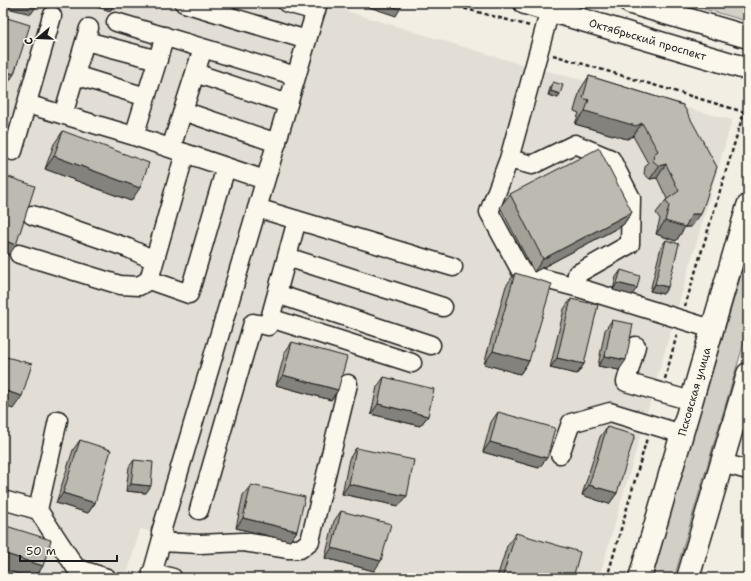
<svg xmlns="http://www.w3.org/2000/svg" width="751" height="581" font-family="'Shantell Sans',sans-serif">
<rect width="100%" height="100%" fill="#f2eee4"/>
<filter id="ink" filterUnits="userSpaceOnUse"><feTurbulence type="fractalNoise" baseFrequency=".025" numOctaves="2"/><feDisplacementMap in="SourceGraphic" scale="8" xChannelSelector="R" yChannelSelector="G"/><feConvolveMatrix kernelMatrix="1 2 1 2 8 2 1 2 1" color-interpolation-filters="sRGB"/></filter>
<g filter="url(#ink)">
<path fill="#e2ded5" d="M3,3H335L346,11L517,63L732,120L599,578H159L171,536L140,529L126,578H3Z"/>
<path fill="#d2cfc6" stroke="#777671" d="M683,3H748V20H743Z
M748,251V329L674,578H651Z"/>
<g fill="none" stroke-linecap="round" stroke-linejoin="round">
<defs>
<path id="minor" d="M184,3L307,40
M287,3L316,11
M550,10L509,159L532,165L575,144L611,159L631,198L630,244L577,274L576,287L712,329
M116,22L296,76
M86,41L158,60
M195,73L288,104
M75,75L146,97
M27,104L134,136L265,180
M183,111L277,143
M63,115L89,28
M134,136L165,36
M171,148L203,48
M13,151L52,16
M185,153L149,280L189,294L226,167
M509,159L489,212L522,273L576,287
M257,208L453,267
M32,215L128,248L154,260
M19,254L120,285L139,286L149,280
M287,257L443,307
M277,294L431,345
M270,318L412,363
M636,346L626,382L691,401
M58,420L38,510L76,568L107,578
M560,454L571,423L610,412L682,434
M722,463L748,470
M3,500L38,510
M199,510L253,323L268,326L297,220
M161,542L200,544L243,542L289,549H300L310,541L348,384
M152,572L173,578
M151,578L163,535L161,532L318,3"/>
<g id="major">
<path id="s1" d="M525,3L748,69"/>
<path d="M631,3L748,37"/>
<path id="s2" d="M640,578L748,206"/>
<path d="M688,578L748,374"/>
</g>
</defs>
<use href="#minor" stroke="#1c1c1c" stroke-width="21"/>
<use href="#major" stroke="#1c1c1c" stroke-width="25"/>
<path stroke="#1c1c1c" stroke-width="2.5" stroke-dasharray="4 3" stroke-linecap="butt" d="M444,3L530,26
M553,55L744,112L685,306
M665,379L677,334
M607,578L647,438"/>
<use href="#minor" stroke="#fbf7ec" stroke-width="18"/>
<use href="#major" stroke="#fbf7ec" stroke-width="22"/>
</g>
<path fill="#a3a098" stroke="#1c1c1c" d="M589,76L683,105L691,227H685L676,241L656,234L660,219L656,213L666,200L667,199L657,178L650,179L644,174L645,167L648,163L633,136L627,139L575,124L579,113L574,111L580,90Z
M553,82L558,98L548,95L551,85Z
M63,131L131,201L45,169L54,144Z
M510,194L632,212L623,225L534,272L500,207Z
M666,240L668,287L663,294L650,291L661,247Z
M621,270L632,295L613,290L616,277Z
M515,273L529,361L520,374L484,364L506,286Z
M571,299L584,364L577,374L550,368L564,309Z
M612,320L619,370L598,366L605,330Z
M292,342L338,390L331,400L276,385L285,352Z
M384,377L428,416L420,426L371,414L377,387Z
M498,412L539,468L483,452L491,422Z
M607,427L617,493L609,504L582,495L600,437Z
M80,440L95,503L88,513L56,503L73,450Z
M356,448L399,506L342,494L349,459Z
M134,460L146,493L126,491L129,467Z
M251,485L297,531L290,541L236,528L243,495Z
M341,511L374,571L325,558L334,521Z
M516,533L573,578H497L507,546Z"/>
<path fill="#84827c" stroke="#1c1c1c" d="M3,3H34L38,4L31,14L3,7Z
M84,3H116L110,11Z
M360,3H382L400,9L396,16L360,4Z
M3,71L14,74L7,85L3,83Z
M551,91L560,94L558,98L548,95Z
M585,111L642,123L633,136L627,139L575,124Z
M54,156L140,188L131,201L45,169Z
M666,164L657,178L650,179L659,166Z
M632,212L623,225L534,272L543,259Z
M692,214H701L691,227H685L676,241L656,234L665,221Z
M3,240L16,245L9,255L3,253Z
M617,283L637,288L632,295L613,290Z
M655,284L668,287L663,294L650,291Z
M493,351L529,361L520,374L484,364Z
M605,356L626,360L619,370L598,366Z
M557,358L584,364L577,374L550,368Z
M283,375L338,390L331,400L276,385Z
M3,390L22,396L13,409L3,406Z
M378,404L428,416L420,426L371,414Z
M490,442L547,458L539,468L483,452Z
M131,484L151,486L146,493L126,491Z
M349,484L407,496L399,506L342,494Z
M589,485L617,493L609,504L582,495Z
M63,493L95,503L88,513L56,503Z
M243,518L297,531L290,541L236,528Z
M332,548L381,561L374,571L325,558Z
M3,553L43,566L35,578H31L3,569Z"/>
<path fill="#bdbab1" stroke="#1c1c1c" d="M382,3H403L400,9Z
M4,17L30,25L14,74L3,71V20Z
M589,76L683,105L717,167L701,214H692L685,227L665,221L669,206L666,200L679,191L666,164L659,166L653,161L654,154L658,151L642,123L636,126L585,111L589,100L583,98Z
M553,82L563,85L560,94L551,91Z
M63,131L149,163L140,188L54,156Z
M599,148L632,212L543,259L510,194Z
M3,175L35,186L16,245L3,240Z
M666,240L679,244L668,287L655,284Z
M621,270L640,276L637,288L617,283Z
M515,273L552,284L529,361L493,351Z
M571,299L598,305L584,364L557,358Z
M612,320L633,324L626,360L605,356Z
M292,342L347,357L338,390L283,375Z
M3,356L32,364L22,396L3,390Z
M384,377L434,389L428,416L378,404Z
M498,412L555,428L547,458L490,442Z
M607,427L635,435L617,493L589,485Z
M80,440L111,450L95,503L63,493Z
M356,448L414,460L407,496L349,484Z
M134,460L153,462L151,486L131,484Z
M251,485L305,497L297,531L243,518Z
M341,511L391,524L381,561L332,548Z
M3,525L51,540L43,566L3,553Z
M516,533L580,552L573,578H502Z"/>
</g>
<g text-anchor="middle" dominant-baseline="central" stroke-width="3.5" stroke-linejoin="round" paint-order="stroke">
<g font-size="11" fill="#1c1c1c" stroke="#fbf7ec">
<text stroke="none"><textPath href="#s1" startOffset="128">Октябрьский проспект</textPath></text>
<text stroke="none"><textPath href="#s2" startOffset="194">Псковская улица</textPath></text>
</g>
</g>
<rect width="751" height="581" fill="none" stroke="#fbf7ec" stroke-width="16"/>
<rect x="8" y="8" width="735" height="565" fill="none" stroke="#1c1c1c" stroke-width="1.5" filter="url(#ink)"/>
<g transform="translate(38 38) rotate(251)" stroke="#fbf7ec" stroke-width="3" paint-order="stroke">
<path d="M0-3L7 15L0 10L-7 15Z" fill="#1c1c1c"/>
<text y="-6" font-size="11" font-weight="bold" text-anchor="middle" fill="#1c1c1c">С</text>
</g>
<path d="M20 555v6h97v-6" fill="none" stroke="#1c1c1c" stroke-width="2"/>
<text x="26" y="555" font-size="12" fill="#1c1c1c" stroke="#fbf7ec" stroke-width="3" paint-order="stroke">50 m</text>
</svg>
